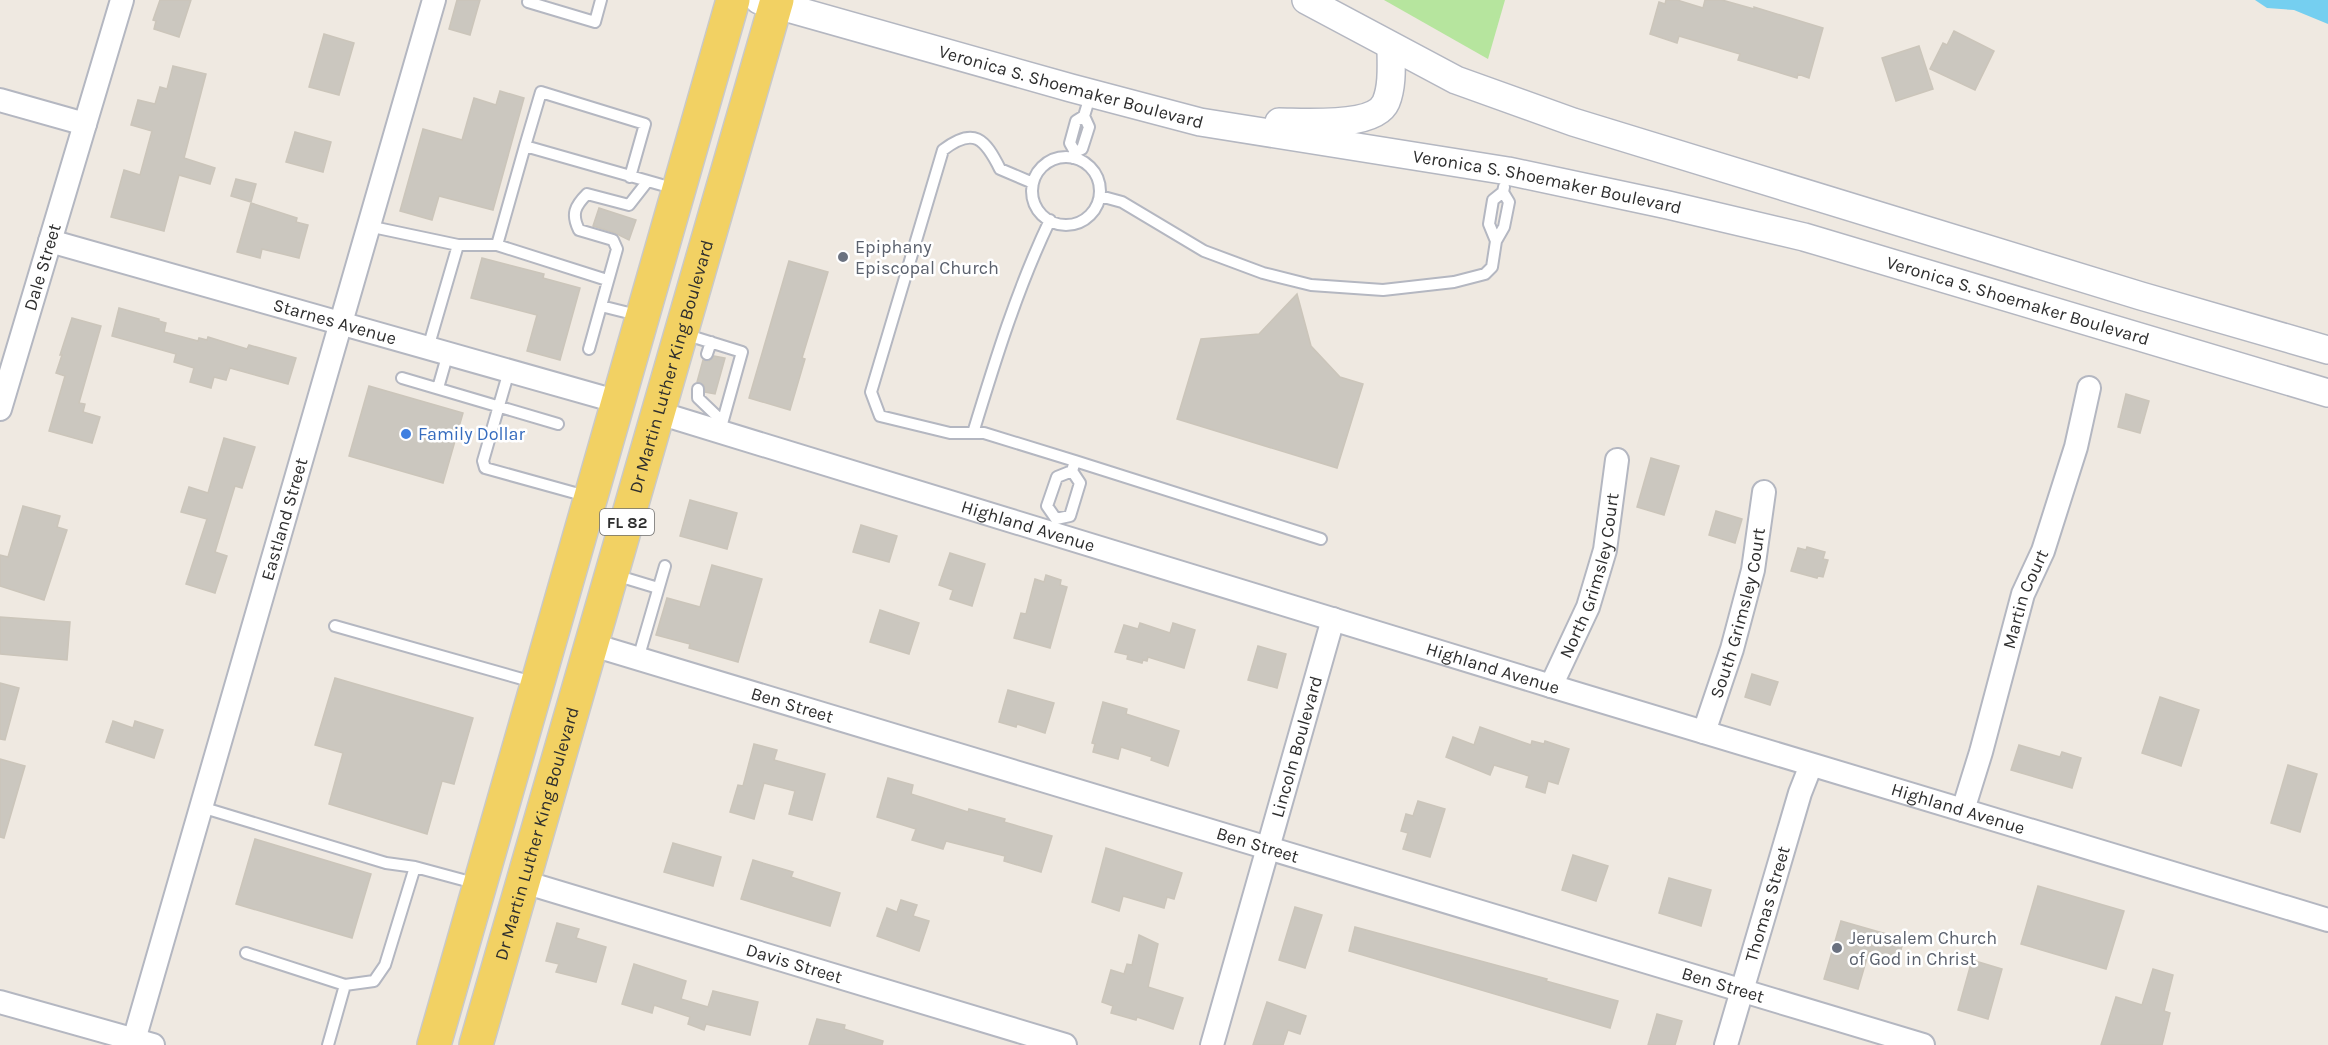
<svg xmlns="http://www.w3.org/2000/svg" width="2328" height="1045" font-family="Karla,sans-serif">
<rect width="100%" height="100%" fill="#efe9e1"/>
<path fill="#b6e59e" d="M1384,0H1505L1488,59Z"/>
<path fill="#75cff0" d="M2255,0H2328V24L2294,10L2267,8Z"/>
<path fill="#cbc7bf" stroke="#cbc5ba" stroke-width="1.5" d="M160,0H191L179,37L154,29L156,21L153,20Z
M457,0H480L470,35L449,29Z
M1666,0H1677L1703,8L1705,0H1722L1754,9V7L1823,28L1809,78L1798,74L1797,78L1738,60L1740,54L1679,36L1677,43L1650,34L1659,2L1665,4Z
M1954,31L1994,51L1975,90L1930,69L1943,43L1947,45Z
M324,34L354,43L339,95L309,87Z
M1919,46L1933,89L1896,101L1882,58Z
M173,66L206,74L184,158L215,168L210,184L179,175L164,231L111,217L124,170L140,175L152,131L131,125L138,100L155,104L160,87L167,89Z
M500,91L524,98L493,210L439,196L432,220L400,211L423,129L462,140L474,98L496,105Z
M295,132L331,142L323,172L286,162Z
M236,179L256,184L251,202L231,196Z
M251,203L297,218L296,222L308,225L299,258L262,249L260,258L237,252Z
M599,208L636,220L629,240L615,233L593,226Z
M482,258L544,274L543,278L580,288L560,360L527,351L537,315L471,298Z
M789,261L828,272L802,358L805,359L790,410L749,398Z
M1297,294L1311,346L1340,377L1363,384L1337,468L1177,419L1201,339L1259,334Z
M119,308L159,319V321L166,323L164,332L198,341L199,338L207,340L208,337L247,349L249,345L296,358L288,384L230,368L226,380L214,377L211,388L190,382L194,368L174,362L176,354L112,336Z
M72,318L101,326L79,403L85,404L83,412L100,417L92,443L49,431L65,376L56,373L62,355H60Z
M714,356L725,358L715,394L705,392L704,385L697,382L703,360L709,361Z
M369,386L463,413L443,483L349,456Z
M2126,394L2149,401L2140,433L2118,427Z
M224,438L255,447L242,488L235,486L215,552L227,556L215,593L186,584L207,519L181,512L189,487L208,493Z
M1651,458L1679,466L1664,515L1637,507Z
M690,500L737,513L727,549L680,536Z
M23,506L60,516L57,527L67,530L44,600L0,586V555L8,557Z
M1716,511L1742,519L1735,543L1709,535Z
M861,525L897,536L889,562L853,552Z
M1807,547L1825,552L1823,559L1828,560L1823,577L1818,576L1817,578L1791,571L1798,548L1806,550Z
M950,553L985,564L972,606L950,599L953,590L939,585Z
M712,565L762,579L738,662L689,648L690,644L656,635L667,598L700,607Z
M1046,575L1061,580L1060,585L1067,587L1050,648L1014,638L1021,613L1026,614L1035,579L1044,582Z
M880,610L919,623L909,654L870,642Z
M0,617L70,622L67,660L0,654Z
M1140,623L1170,633L1173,623L1195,630L1184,668L1148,657L1147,661L1143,660L1142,663L1127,659L1128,655L1115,652L1124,625L1138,629Z
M1258,646L1286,654L1277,688L1248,680Z
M1752,674L1778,682L1770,705L1745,697Z
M335,678L473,718L454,784L442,781L427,834L329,804L343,753L315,745Z
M0,683L19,688L5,740L0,739Z
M1008,690L1054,703L1045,733L1017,724L1016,727L999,722Z
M2160,697L2199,710L2181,766L2142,753Z
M1103,702L1127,709L1126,714L1179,731L1168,766L1151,760L1152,757L1121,747L1118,759L1093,752L1095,744L1092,743Z
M113,721L133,728L135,721L163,730L154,758L106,742Z
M1480,727L1531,745L1532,741L1544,744L1545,741L1569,749L1558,784L1548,781L1545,793L1526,787L1529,776L1494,765L1490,775L1446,757L1453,737L1474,745Z
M754,744L777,750L774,760L825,774L812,820L789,814L795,791L764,783L754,819L730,812L738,785L743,786Z
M2019,745L2060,757L2062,752L2081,758L2072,788L2011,770Z
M0,759L25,766L4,838L0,837Z
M2288,765L2317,774L2300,832L2271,823Z
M888,778L913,785L911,794L968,812L969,809L1005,819L1004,822L1052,836L1041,872L1004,861L1005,856L946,841L943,849L912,840L916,829L877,817Z
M1418,801L1445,809L1430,857L1403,849L1408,833L1401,831L1406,814L1413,816Z
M255,839L371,874L352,938L236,904Z
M673,843L721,857L713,886L664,872Z
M1106,848L1182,873L1174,899L1167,897L1164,908L1123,896L1119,911L1092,902Z
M1573,855L1608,866L1596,901L1562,890Z
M753,860L793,872L791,877L840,893L830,926L741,899Z
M1669,878L1711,890L1701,926L1659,913Z
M2038,886L2124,911L2106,969L2021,944Z
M901,900L917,905L913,916L929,921L919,951L877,936L887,908L897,912Z
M1295,907L1322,915L1305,968L1279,960Z
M1841,921L1904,939L1898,960L1869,951L1858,989L1824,979Z
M557,923L579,929L576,938L606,947L596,982L556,972L559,964L546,961Z
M1355,927L1547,979L1546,981L1618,1001L1610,1028L1349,951Z
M1139,935L1158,944L1148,987L1183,998L1173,1029L1137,1017L1136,1020L1111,1013L1113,1006L1102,1002L1111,970L1124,974L1127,964L1132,965Z
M1972,960L2002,969L1988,1019L1958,1010Z
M634,964L686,981L681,999L708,1007L713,991L758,1002L750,1035L706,1024L704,1030L688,1024L690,1017L654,1005L652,1013L622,1004Z
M2153,969L2173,975L2164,1011L2170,1013L2162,1045H2101L2116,997L2142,1005Z
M1267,1002L1306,1016L1300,1034L1288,1030L1283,1045H1253Z
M1657,1014L1682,1021L1675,1045H1648Z
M817,1019L845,1025L844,1029L883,1041L882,1045H809Z"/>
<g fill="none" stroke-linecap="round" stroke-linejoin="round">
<defs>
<path id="service" d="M528,2L595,22L601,0
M525,146L541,92L645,124L630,177
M1075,152L1070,143L1076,121L1084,116
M1032 191a34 34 0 1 1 68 0a34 34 0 1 1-68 0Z
M1073,158L1075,152L1082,149L1089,127L1084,116L1091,93
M1033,183L1000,169C985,139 974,126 943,150L871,392L880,416L950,433H984L1075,461
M1100,196L1122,202L1204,251L1263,273L1311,285L1383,290L1454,282L1485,274L1492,267L1496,241L1504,227L1509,202L1503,192
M368,226L458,245L428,348
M1496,241L1489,224L1493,200L1503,192L1504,187
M458,245H497L607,280
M497,245L525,146L676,189
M641,316L601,306L617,249L613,240L579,230C571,214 575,206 587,194L629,205L647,182
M684,334L742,352L720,431
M589,349L601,306
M707,354L711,342
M509,371L483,461L485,468L586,496
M402,378L558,424
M438,388L448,353
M698,389V398L722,421
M973,433C995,361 1017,289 1050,220
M1056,519L1070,516L1080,483L1072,471L1075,461L1321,539
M1056,519L1047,506L1057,477L1072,471
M615,575L658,588
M335,626L533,682
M638,659L665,566
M201,807L386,863L415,867L478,884
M246,953L345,985
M328,1045L345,985L374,981L385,965L415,867"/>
<g id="minor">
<path d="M0,100L85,124"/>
<path id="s1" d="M50,241L619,402"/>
<path id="s2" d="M0,409L122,0"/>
<path id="s3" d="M659,413L1551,686L2328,920"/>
<path id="s4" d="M593,645L1923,1045"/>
<path id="s5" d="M1551,686L1588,607L1605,550L1617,460"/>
<path id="s6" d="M1704,732L1732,649L1753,570L1764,492"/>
<path id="s7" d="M1963,810L1981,752L2023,594L2043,551L2076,447L2089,388"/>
<path id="s8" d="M524,882L1065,1045"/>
<path d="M0,1002L153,1045"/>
<path id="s9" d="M134,1040L434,0"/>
<path id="s10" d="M1212,1045L1333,619"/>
<path id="s11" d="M1726,1045L1800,793L1811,765"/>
</g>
<g id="tertiary">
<path id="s12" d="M759,0L1071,88L1200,122L1508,171L1668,205L1804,237L2328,393"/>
<path d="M1306,0L1456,80L1573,122L2141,296L2328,350"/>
<path d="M1279,122C1303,122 1375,128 1386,102C1393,85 1391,63 1391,46"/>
</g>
<g id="primary">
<path d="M434,1045L733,0"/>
<path id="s13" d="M476,1045L777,0"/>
</g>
</defs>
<use href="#service" stroke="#b4b7c1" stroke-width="14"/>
<use href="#minor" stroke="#b4b7c1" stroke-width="26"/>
<use href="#tertiary" stroke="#b4b7c1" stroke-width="30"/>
<use href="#primary" stroke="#c9c9c9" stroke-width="36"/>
<use href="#service" stroke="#fff" stroke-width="10"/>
<use href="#minor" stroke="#fff" stroke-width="22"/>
<use href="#tertiary" stroke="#fff" stroke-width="27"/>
<use href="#primary" stroke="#f2d163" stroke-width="33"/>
</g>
<g fill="#6b7280" stroke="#fff" stroke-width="2">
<circle cx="843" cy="257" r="6"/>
<circle cx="1837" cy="948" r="6"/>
</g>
<circle fill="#3f7fe0" stroke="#fff" stroke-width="2" cx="406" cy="434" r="6"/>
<g text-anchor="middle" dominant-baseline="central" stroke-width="5" stroke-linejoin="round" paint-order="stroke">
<rect fill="#fff" stroke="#6d6d6d" stroke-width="1.5" x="600" y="509" width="54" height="26" rx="4.5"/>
<g font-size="16" font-weight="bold" fill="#2e2e2e">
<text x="627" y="522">FL 82</text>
</g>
<g font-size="18" fill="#2e2e2e" stroke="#fff">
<text stroke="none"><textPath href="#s12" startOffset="324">Veronica S. Shoemaker Boulevard</textPath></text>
<text stroke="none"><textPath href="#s12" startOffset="810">Veronica S. Shoemaker Boulevard</textPath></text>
<text stroke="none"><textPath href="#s2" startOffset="148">Dale Street</textPath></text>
<text stroke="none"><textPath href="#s12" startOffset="1296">Veronica S. Shoemaker Boulevard</textPath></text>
<text stroke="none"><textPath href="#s1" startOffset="296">Starnes Avenue</textPath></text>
<text stroke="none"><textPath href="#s13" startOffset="706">Dr Martin Luther King Boulevard</textPath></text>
<text stroke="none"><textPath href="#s9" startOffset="542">Eastland Street</textPath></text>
<text stroke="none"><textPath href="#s3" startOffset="386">Highland Avenue</textPath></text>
<text stroke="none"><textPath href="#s5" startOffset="118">North Grimsley Court</textPath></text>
<text stroke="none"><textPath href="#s7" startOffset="220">Martin Court</textPath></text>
<text stroke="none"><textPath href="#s6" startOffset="124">South Grimsley Court</textPath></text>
<text stroke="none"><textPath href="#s3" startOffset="872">Highland Avenue</textPath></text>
<text stroke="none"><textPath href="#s4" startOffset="208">Ben Street</textPath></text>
<text stroke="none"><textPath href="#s10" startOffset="310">Lincoln Boulevard</textPath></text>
<text stroke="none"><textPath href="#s3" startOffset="1358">Highland Avenue</textPath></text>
<text stroke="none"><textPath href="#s13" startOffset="220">Dr Martin Luther King Boulevard</textPath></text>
<text stroke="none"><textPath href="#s4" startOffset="694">Ben Street</textPath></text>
<text stroke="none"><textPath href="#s11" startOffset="147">Thomas Street</textPath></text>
<text stroke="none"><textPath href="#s8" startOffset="282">Davis Street</textPath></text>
<text stroke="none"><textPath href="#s4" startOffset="1180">Ben Street</textPath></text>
</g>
<g font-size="18" fill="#5b616d" stroke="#fff" text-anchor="start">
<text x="855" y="247">Epiphany<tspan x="855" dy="21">Episcopal Church</tspan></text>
<text x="1849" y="938">Jerusalem Church<tspan x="1849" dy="21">of God in Christ</tspan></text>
</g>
<g font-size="18" fill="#366cbe" stroke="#fff" text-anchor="start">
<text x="418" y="434">Family Dollar</text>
</g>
</g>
</svg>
